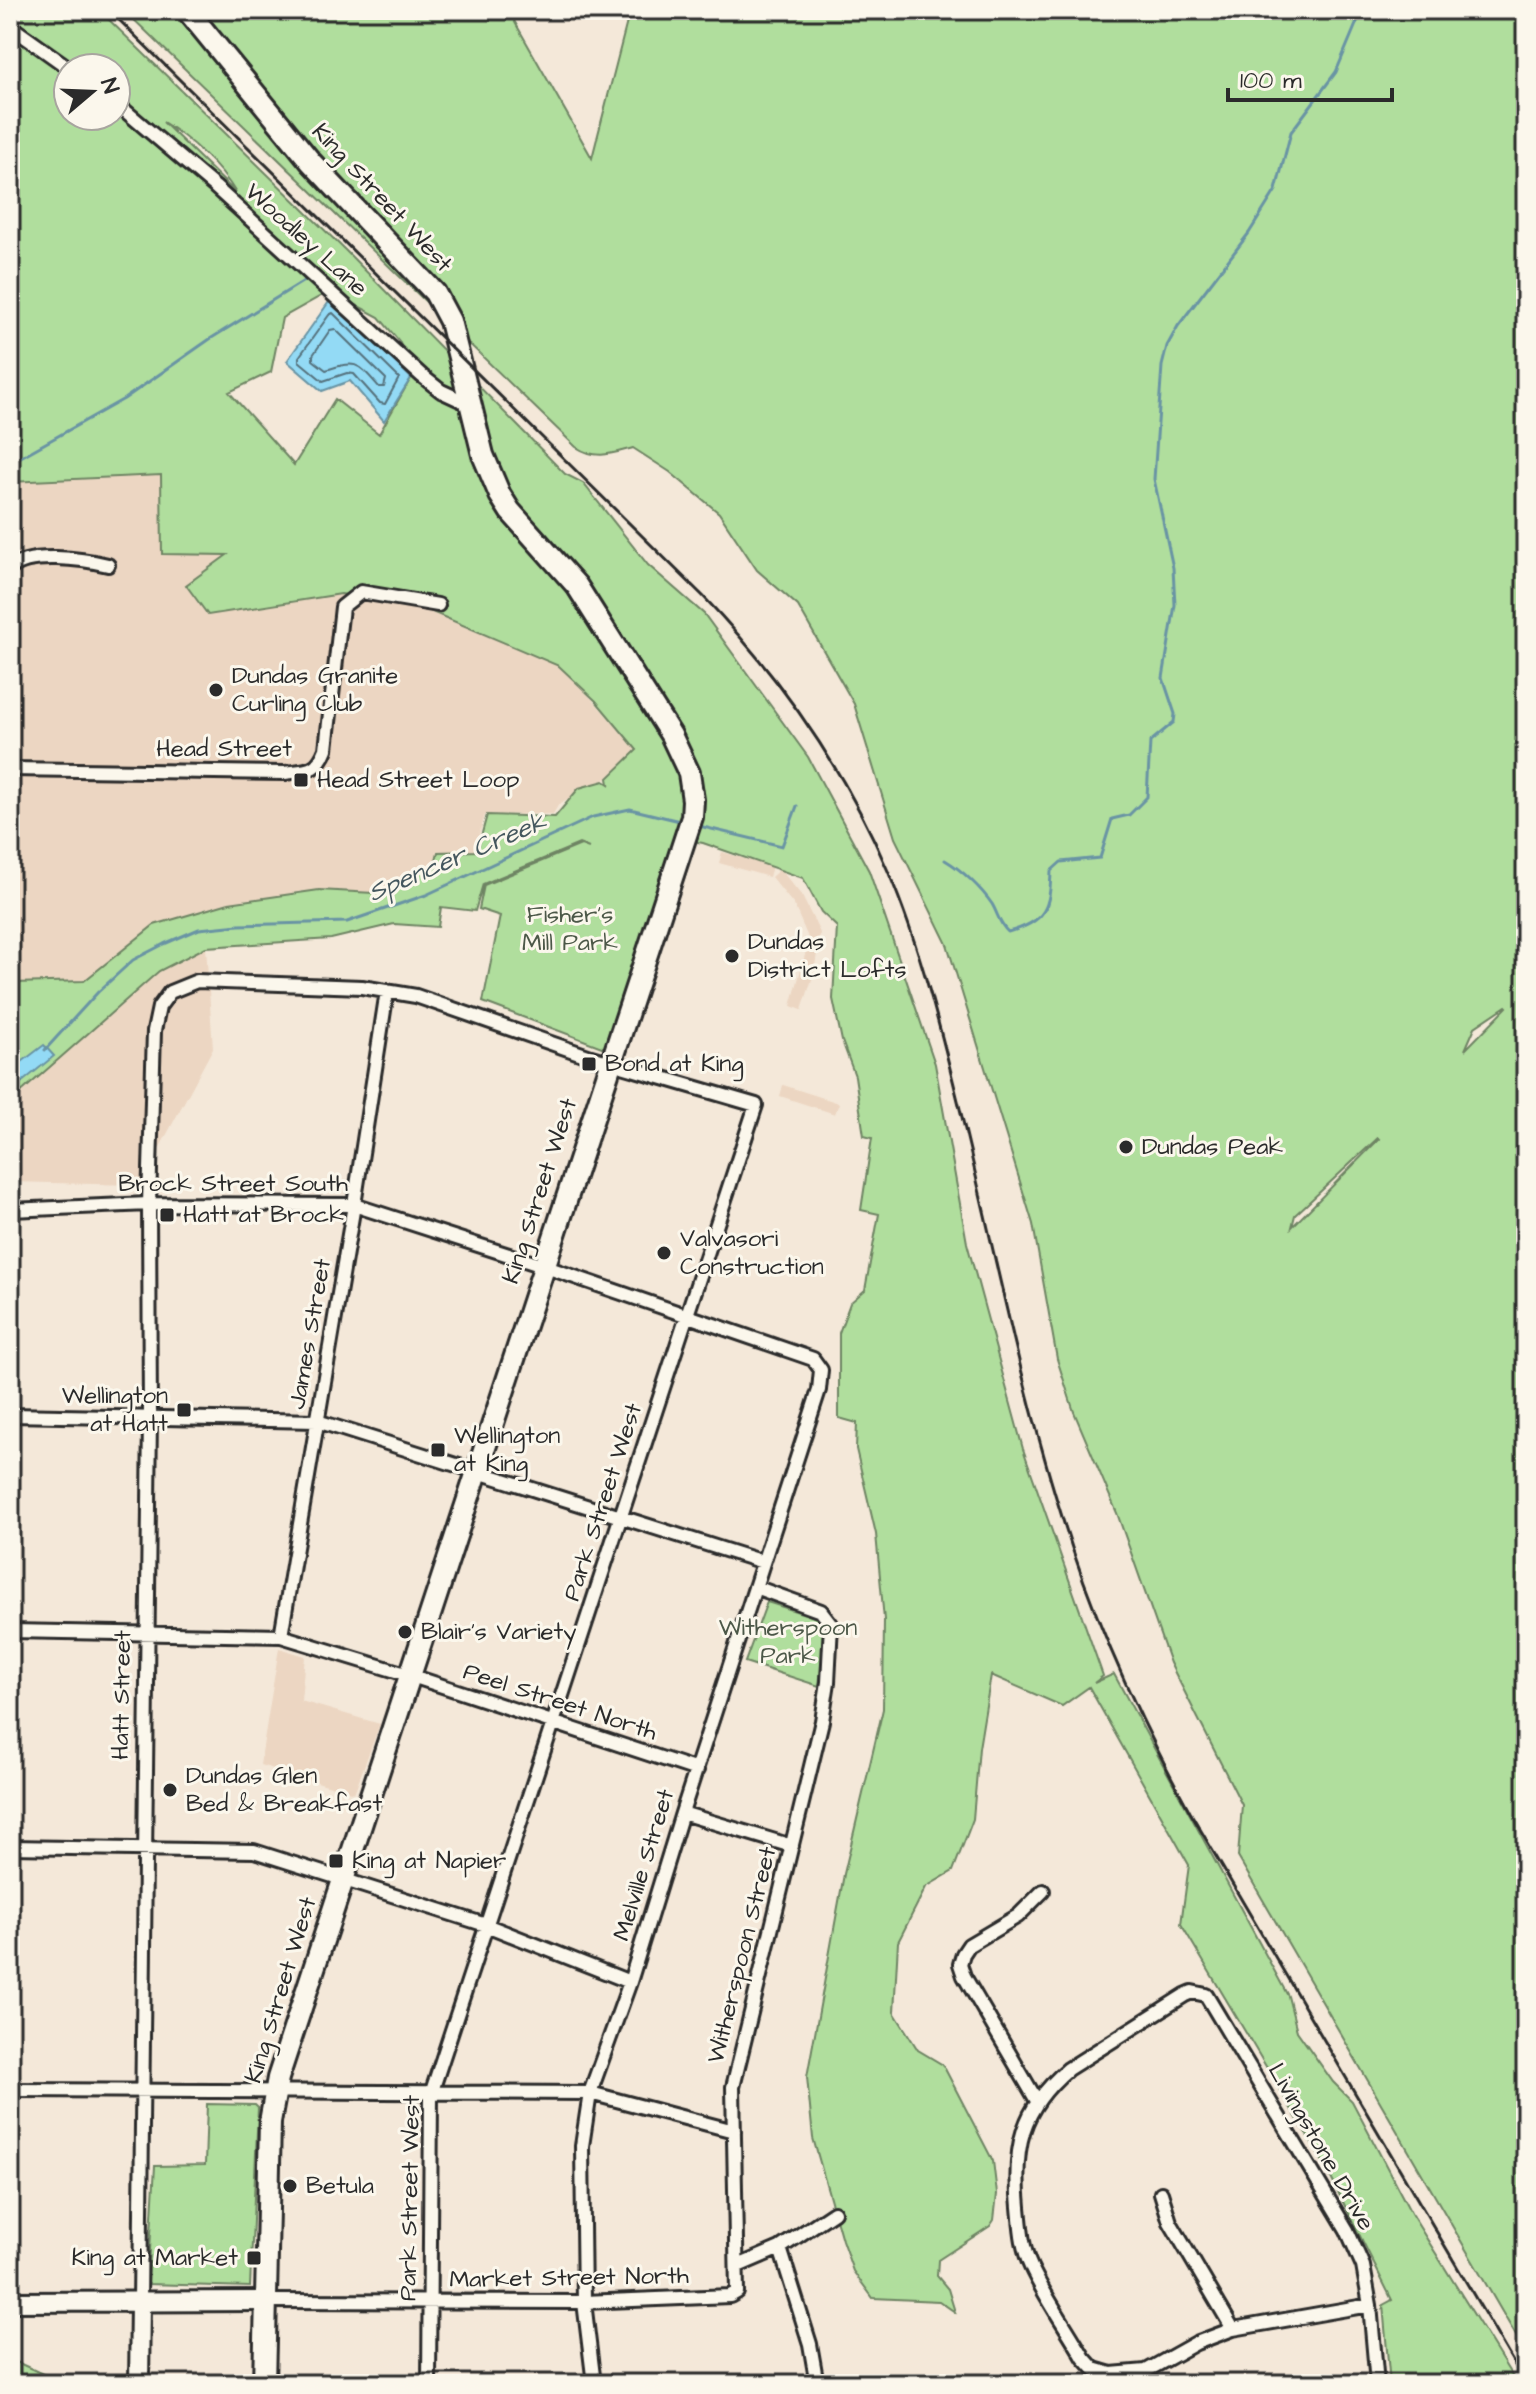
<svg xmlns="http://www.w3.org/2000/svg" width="1536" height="2394" font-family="'Architects Daughter',sans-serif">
<rect width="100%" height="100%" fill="#f4e8d9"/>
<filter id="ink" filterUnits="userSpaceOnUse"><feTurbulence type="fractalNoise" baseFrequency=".0125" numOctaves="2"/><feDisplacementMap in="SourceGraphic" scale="16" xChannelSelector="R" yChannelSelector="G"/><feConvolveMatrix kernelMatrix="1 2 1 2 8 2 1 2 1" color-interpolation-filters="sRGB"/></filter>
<g filter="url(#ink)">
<path fill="#ecd6c2" d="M161,475L228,555L208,615L341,594L418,606L555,663L569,673L637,750L608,778L559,804L553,814L485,815L474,852L435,851L438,852L434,868L410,874L392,894L319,890L229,903L154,925L84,981L15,984L10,1063V482Z
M722,852L772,866L769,877L719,863Z
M780,869L802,896L820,933L814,973L802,1010L791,1006L809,940L794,905L771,877Z
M206,947L213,1048L143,1179L134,1185L10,1182V1102L159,971Z
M783,1085L839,1103L835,1114L780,1096Z
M279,1648L305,1656L301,1701L380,1724L354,1793L260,1765Z"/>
<path fill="#b0de9d" stroke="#6e8464" stroke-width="2" fill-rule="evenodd" d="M10,10H99L346,251L565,474L583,483L648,565L704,614L808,757L869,871L935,1064L967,1243L1023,1449L1103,1676L1094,1683L1114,1674L1288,1996L1297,2031L1333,2082L1352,2101L1412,2215L1517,2384H1390L1383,2305L1392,2300L1323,2162L1181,1924L1189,1865L1089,1687L1062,1706L991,1675L979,1748L973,1819L953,1871L926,1887L898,1942L894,2012L918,2050L943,2065L993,2161L997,2194L994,2220L990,2226L938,2260L937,2276L948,2289L955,2312L939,2301L873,2298L853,2271L842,2240L813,2138L807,2077L844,1874L883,1709L884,1620L876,1534L856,1449L857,1423L839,1418V1333L850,1303L865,1290L879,1214L861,1210L872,1138L864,1136L855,1076L842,1041L833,999L837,927L821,912L803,878L703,843L676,838L607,1049L483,1002L500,916L479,909L484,885L581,845L589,848L579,844L483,884L475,911L441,907L438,927L394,924L331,939L206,947L159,971L10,1102L14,983L84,981L154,925L229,903L319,890L392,894L410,874L434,868L438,852L477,851L487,815L555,817L579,788L604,781L609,784L608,778L637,750L596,701L559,666L418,606L341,594L208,615L186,585L227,555L162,554L161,475L10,482ZM68,68H116V116H68ZM163,122C189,138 220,166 236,193ZM330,291L379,317L399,341L407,359L411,378L379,434L335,399L294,465L229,392L271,372L282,318Z
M124,10H508L592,158L630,10H1526V2353L1238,1857L1242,1805L1170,1663L1117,1513L1074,1412L1057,1359L1033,1224L947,944L895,838L854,704L798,606L757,570L719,513L670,472L633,448C611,454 596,460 576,447ZM1506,1006L1507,1007L1465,1050L1475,1027ZM1378,1138L1379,1139L1292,1227L1295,1215Z
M767,1602L818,1618L825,1633L819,1686L745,1662Z
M207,2104L255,2105L258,2108L250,2287L148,2284L155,2166L205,2165Z
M10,2359L45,2375L46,2384H10Z"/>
<path fill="#93daf5" stroke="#6994a4" stroke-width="2" d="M331,299L411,378L384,421L350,381L322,391L287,361Z
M44,1045L54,1056L10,1092V1071Z"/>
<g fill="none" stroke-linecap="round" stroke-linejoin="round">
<path stroke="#55717c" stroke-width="2" d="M333,313L399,378L385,404L380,403L354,374L347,373L323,381L299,361V357L329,315Z
M335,329L386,379L384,387H379C357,362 357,360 326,370L313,360V355L330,330Z"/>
<path stroke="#6994a4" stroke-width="3" d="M10,463L124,399L210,339L307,279
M699,826L782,846L797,806
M945,860C962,870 981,888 992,904C998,914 999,924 1008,932C1046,922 1050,908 1051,871L1061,862L1100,858L1112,819L1129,815L1147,797L1150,742L1174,722L1175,714L1163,678L1175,605L1173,568L1154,479L1162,366L1167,346L1178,326L1249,233L1276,190L1291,132L1336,72L1362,10
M45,1050L98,992L133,960L164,944L199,929L239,925L347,922L426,895L593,817L630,809L684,822"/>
<defs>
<path id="street" d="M10,26L69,68
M116,103L215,187L422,376L441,391L469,404
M10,569C28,551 84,559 108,565
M10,769L285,773C308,770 317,772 326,749L342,607L361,592L438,605
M10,1210L149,1204L354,1205L543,1266L813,1359L821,1370L819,1390L682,1813L630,1982L590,2093L582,2146L584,2302L594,2384
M10,1415L317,1421L763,1562
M10,1631L281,1636L409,1675L697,1770
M281,1636L354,1205L387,991
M682,1813L792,1846
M10,1847L254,1851L486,1925L630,1982
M10,2090L590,2093L734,2131
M1037,2101L964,1976L960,1964L963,1954L969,1945L1018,1916L1043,1891
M1161,2193L1170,2222L1233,2329
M780,2248L810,2344L817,2384
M738,2266L780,2248L834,2212
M265,2301L584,2302L730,2296L737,2292L733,2087L822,1721L828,1682L831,1624L821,1611L755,1587
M140,2302L150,1417L149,1204L154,1031L159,1007L170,992L197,981L362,987L416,996L591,1057L756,1105L431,2094L429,2384
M1370,2305L1233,2329L1196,2343L1146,2371L1111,2374L1094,2369L1084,2358C1067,2328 1046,2299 1031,2267C1022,2248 1021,2228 1019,2207C1013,2147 1021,2109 1068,2069L1185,1995L1192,1992L1206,1995L1347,2230L1363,2266L1370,2305L1377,2384"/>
<path id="secondary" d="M10,2302L265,2301
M139,2384L140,2302"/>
<path id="primary" d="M187,10L311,162L435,293L450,321L483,455L500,495L510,511L577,586L671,735L689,773L693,800L692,817L278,2078L270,2122L264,2384"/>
</defs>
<use href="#street" stroke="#2b2b2b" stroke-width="18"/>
<use href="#secondary" stroke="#2b2b2b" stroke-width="24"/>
<use href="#primary" stroke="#2b2b2b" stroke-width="26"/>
<use href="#street" stroke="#fbf7ec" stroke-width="12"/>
<use href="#secondary" stroke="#fbf7ec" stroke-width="18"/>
<use href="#primary" stroke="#fbf7ec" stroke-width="20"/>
<path stroke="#2b2b2b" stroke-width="3" d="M109,10L703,596C780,677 844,768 888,871C921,949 941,1031 961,1113C993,1244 1019,1378 1059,1507C1091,1614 1137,1715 1190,1812L1526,2384"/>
</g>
</g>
<g fill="#2b2b2b" stroke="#fbf7ec" stroke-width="3">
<circle cx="216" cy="690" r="8"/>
<rect x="293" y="772" width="16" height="16" rx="4"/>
<circle cx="732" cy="956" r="8"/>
<rect x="581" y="1056" width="16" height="16" rx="4"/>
<circle cx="1126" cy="1147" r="8"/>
<rect x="159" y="1207" width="16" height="16" rx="4"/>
<circle cx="664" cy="1253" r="8"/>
<rect x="176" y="1402" width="16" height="16" rx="4"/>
<rect x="430" y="1442" width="16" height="16" rx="4"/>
<circle cx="405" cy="1632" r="8"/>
<circle cx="170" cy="1790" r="8"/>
<rect x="328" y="1853" width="16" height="16" rx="4"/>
<circle cx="290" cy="2186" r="8"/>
<rect x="246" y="2250" width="16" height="16" rx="4"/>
</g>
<g text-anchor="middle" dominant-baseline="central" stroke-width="6" stroke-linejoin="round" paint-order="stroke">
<g font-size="24" fill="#2b2b2b" stroke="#fbf7ec">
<text transform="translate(382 198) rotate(47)">King Street West</text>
<text transform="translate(306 240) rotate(42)">Woodley Lane</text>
<text x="224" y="749">Head Street</text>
<text x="233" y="1184">Brock Street South</text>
<text transform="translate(540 1191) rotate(-72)">King Street West</text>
<text transform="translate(310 1334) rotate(-80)">James Street</text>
<text transform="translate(603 1502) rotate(-72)">Park Street West</text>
<text transform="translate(122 1695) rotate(-89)">Hatt Street</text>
<text transform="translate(560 1702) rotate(18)">Peel Street North</text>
<text transform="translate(644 1865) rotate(-73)">Melville Street</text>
<text transform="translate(742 1955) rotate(-76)">Witherspoon Street</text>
<text transform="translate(281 1990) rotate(-73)">King Street West</text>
<text transform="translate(1321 2147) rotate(60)">Livingstone Drive</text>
<text transform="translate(410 2198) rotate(-89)">Park Street West</text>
<text transform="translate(569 2278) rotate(-1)">Market Street North</text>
</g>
<g font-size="24" fill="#2b2b2b" stroke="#fbf7ec" text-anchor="start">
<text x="232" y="676">Dundas Granite<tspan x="232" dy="28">Curling Club</tspan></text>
<text x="317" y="780">Head Street Loop</text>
<text x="748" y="942">Dundas<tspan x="748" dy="28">District Lofts</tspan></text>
<text x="605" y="1064">Bond at King</text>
<text x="1142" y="1147">Dundas Peak</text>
<text x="183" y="1215">Hatt at Brock</text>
<text x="680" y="1239">Valvasori<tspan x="680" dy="28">Construction</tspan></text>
<text x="168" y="1396" text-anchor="end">Wellington<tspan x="168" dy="28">at Hatt</tspan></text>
<text x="454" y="1436">Wellington<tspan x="454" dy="28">at King</tspan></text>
<text x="421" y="1632">Blair's Variety</text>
<text x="186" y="1776">Dundas Glen<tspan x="186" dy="28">Bed &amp; Breakfast</tspan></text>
<text x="352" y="1861">King at Napier</text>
<text x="306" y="2186">Betula</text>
<text x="238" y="2258" text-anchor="end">King at Market</text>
</g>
<g font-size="24" fill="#4c5848" stroke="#fbf7ec">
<text x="570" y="915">Fisher's<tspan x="570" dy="28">Mill Park</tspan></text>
<text x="788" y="1628">Witherspoon<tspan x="788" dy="28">Park</tspan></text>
</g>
<g font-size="26" font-style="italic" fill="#45575e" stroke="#fbf7ec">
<text transform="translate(457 857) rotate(-23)">Spencer Creek</text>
</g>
</g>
<rect width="1536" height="2394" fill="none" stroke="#fbf7ec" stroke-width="40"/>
<rect x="20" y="20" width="1496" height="2354" fill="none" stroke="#2b2b2b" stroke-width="3" filter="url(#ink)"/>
<g transform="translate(92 92) rotate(71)"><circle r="38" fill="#fbf7ec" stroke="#a8a59f" stroke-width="2"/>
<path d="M0-6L14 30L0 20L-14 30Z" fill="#2b2b2b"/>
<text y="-12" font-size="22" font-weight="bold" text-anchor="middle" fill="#2b2b2b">N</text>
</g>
<path d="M1228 88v12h164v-12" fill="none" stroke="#2b2b2b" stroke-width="4"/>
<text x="1240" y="88" font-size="24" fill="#2b2b2b" stroke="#fbf7ec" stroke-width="6" paint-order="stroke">100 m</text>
</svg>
